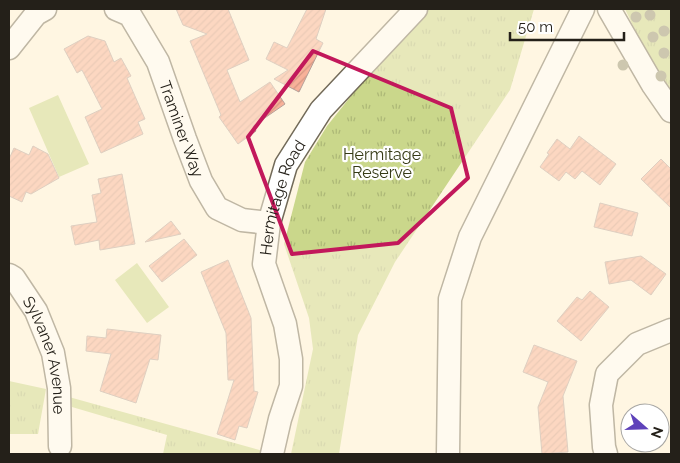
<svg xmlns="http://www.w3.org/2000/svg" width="680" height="463" font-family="Raleway,sans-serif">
<defs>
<pattern id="park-tufts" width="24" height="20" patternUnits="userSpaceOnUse" patternTransform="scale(1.25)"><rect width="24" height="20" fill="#cad78b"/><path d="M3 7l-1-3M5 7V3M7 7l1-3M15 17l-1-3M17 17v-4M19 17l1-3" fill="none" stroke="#adb877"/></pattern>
<pattern id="building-hatch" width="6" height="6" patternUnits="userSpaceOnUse" patternTransform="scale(1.25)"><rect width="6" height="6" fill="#f8b199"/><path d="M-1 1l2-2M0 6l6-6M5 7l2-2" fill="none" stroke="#d49883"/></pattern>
</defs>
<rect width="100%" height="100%" fill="#fff6e2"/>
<path fill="url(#park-tufts)" d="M424,9H534L510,90L395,262L358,335L339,454H291L313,349L309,318L284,244L305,162L327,126L403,31Z
M625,9H671V90L644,49Z
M9,381L46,389L38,434H9Z
M69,397L267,452V454H163L167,435L72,407Z"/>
<path fill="#cad78b" d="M58,95L89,164L59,177L29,108Z
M137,263L169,307L147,323L115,280Z"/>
<path fill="url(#building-hatch)" stroke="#b6a099" d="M176,9H228L249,60L227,70L240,102L270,82L285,104L253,126L256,131L238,144L219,117L221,115L190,41L207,34L183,25Z
M307,9H326L316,39L323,43L299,92L274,79L288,70L266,59L274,42L287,48Z
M88,36L105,41L114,62L121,58L131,76L127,78L145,119L138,122L143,134L101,153L85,117L102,109L82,70L77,73L64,49Z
M579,136L616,164L600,185L582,171L575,179L566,172L559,181L540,167L549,154L547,153L557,139L570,149Z
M33,146L48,154L59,178L31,194L26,192L22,202L9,196V159L14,148L29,155Z
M661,159L671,169V208L641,179Z
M122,174L135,244L100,250L99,240L75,245L71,226L97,222L92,195L101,193L98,179Z
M600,203L638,213L632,236L594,227Z
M171,221L181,234L145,242Z
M184,239L197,255L162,282L149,266Z
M641,256L666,274L651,295L631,280L609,284L605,262Z
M228,260L251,318L254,391L258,392L247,428L239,426L235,440L217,434L234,380H228L226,333L201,272Z
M590,291L609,307L581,341L557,321L577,297L582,300Z
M107,329L161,335L158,360L150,359L136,403L100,391L111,354L86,351L87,336L106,338Z
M534,345L577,361L563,396L568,452L542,454L538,407L548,382L523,372Z"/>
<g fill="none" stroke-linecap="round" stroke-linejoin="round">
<defs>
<g id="minor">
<path id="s1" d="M116,9L130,15L158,62L185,139L201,181L217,208L242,220L269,223"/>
<path d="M609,9L653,85L671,111"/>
<path d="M9,48L36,14L45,9"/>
<path id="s2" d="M9,275L14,278L36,311L53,353L59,388L60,446"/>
<path id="s3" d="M272,454L280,419L291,386V359L285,324L264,264L269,223L286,165L321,110L416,9"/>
<path d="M448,454L450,299L470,237L583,9"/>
<path d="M606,454L604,447L601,405L607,374L637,344L671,330"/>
</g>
</defs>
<use href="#minor" stroke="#726a59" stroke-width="25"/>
<use href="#minor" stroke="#fff" stroke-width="22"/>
</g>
<g fill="#908f71">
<circle cx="650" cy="15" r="5.5"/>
<circle cx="636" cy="17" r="5.5"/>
<circle cx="664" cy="31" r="5.5"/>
<circle cx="653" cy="37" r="5.5"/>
<circle cx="664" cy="53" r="5.5"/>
<circle cx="623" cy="65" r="5.5"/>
<circle cx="661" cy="76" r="5.5"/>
</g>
<path d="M0 0H680V463H0ZM313,51L451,108L468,178L398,243L292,254L248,137Z" fill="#fff6e2" fill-opacity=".55" fill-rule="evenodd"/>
<path fill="none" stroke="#c2185b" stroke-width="4" stroke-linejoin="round" d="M313,51L451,108L468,178L398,243L292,254L248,137Z"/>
<g text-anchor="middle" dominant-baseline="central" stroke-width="4.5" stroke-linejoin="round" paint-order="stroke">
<g font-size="16" fill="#242019" stroke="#fff">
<text stroke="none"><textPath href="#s1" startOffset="141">Traminer Way</textPath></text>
<text stroke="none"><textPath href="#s3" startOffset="266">Hermitage Road</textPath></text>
<text stroke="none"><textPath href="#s2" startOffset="91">Sylvaner Avenue</textPath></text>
</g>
<g font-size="16" fill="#353a15" stroke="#fff">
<text x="382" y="154">Hermitage<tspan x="382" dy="18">Reserve</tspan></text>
</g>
</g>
<rect width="680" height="463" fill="none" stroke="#242019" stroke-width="20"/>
<g transform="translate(645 428) rotate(110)"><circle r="24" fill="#ffffff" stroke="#a7a6a3"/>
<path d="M0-4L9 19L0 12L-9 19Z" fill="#5e42ba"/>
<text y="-8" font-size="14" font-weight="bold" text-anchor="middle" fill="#242019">N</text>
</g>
<path d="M510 32v8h114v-8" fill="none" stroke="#242019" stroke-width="2.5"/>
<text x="518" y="32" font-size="15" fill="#242019" stroke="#ffffff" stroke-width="4" paint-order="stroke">50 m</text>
</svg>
